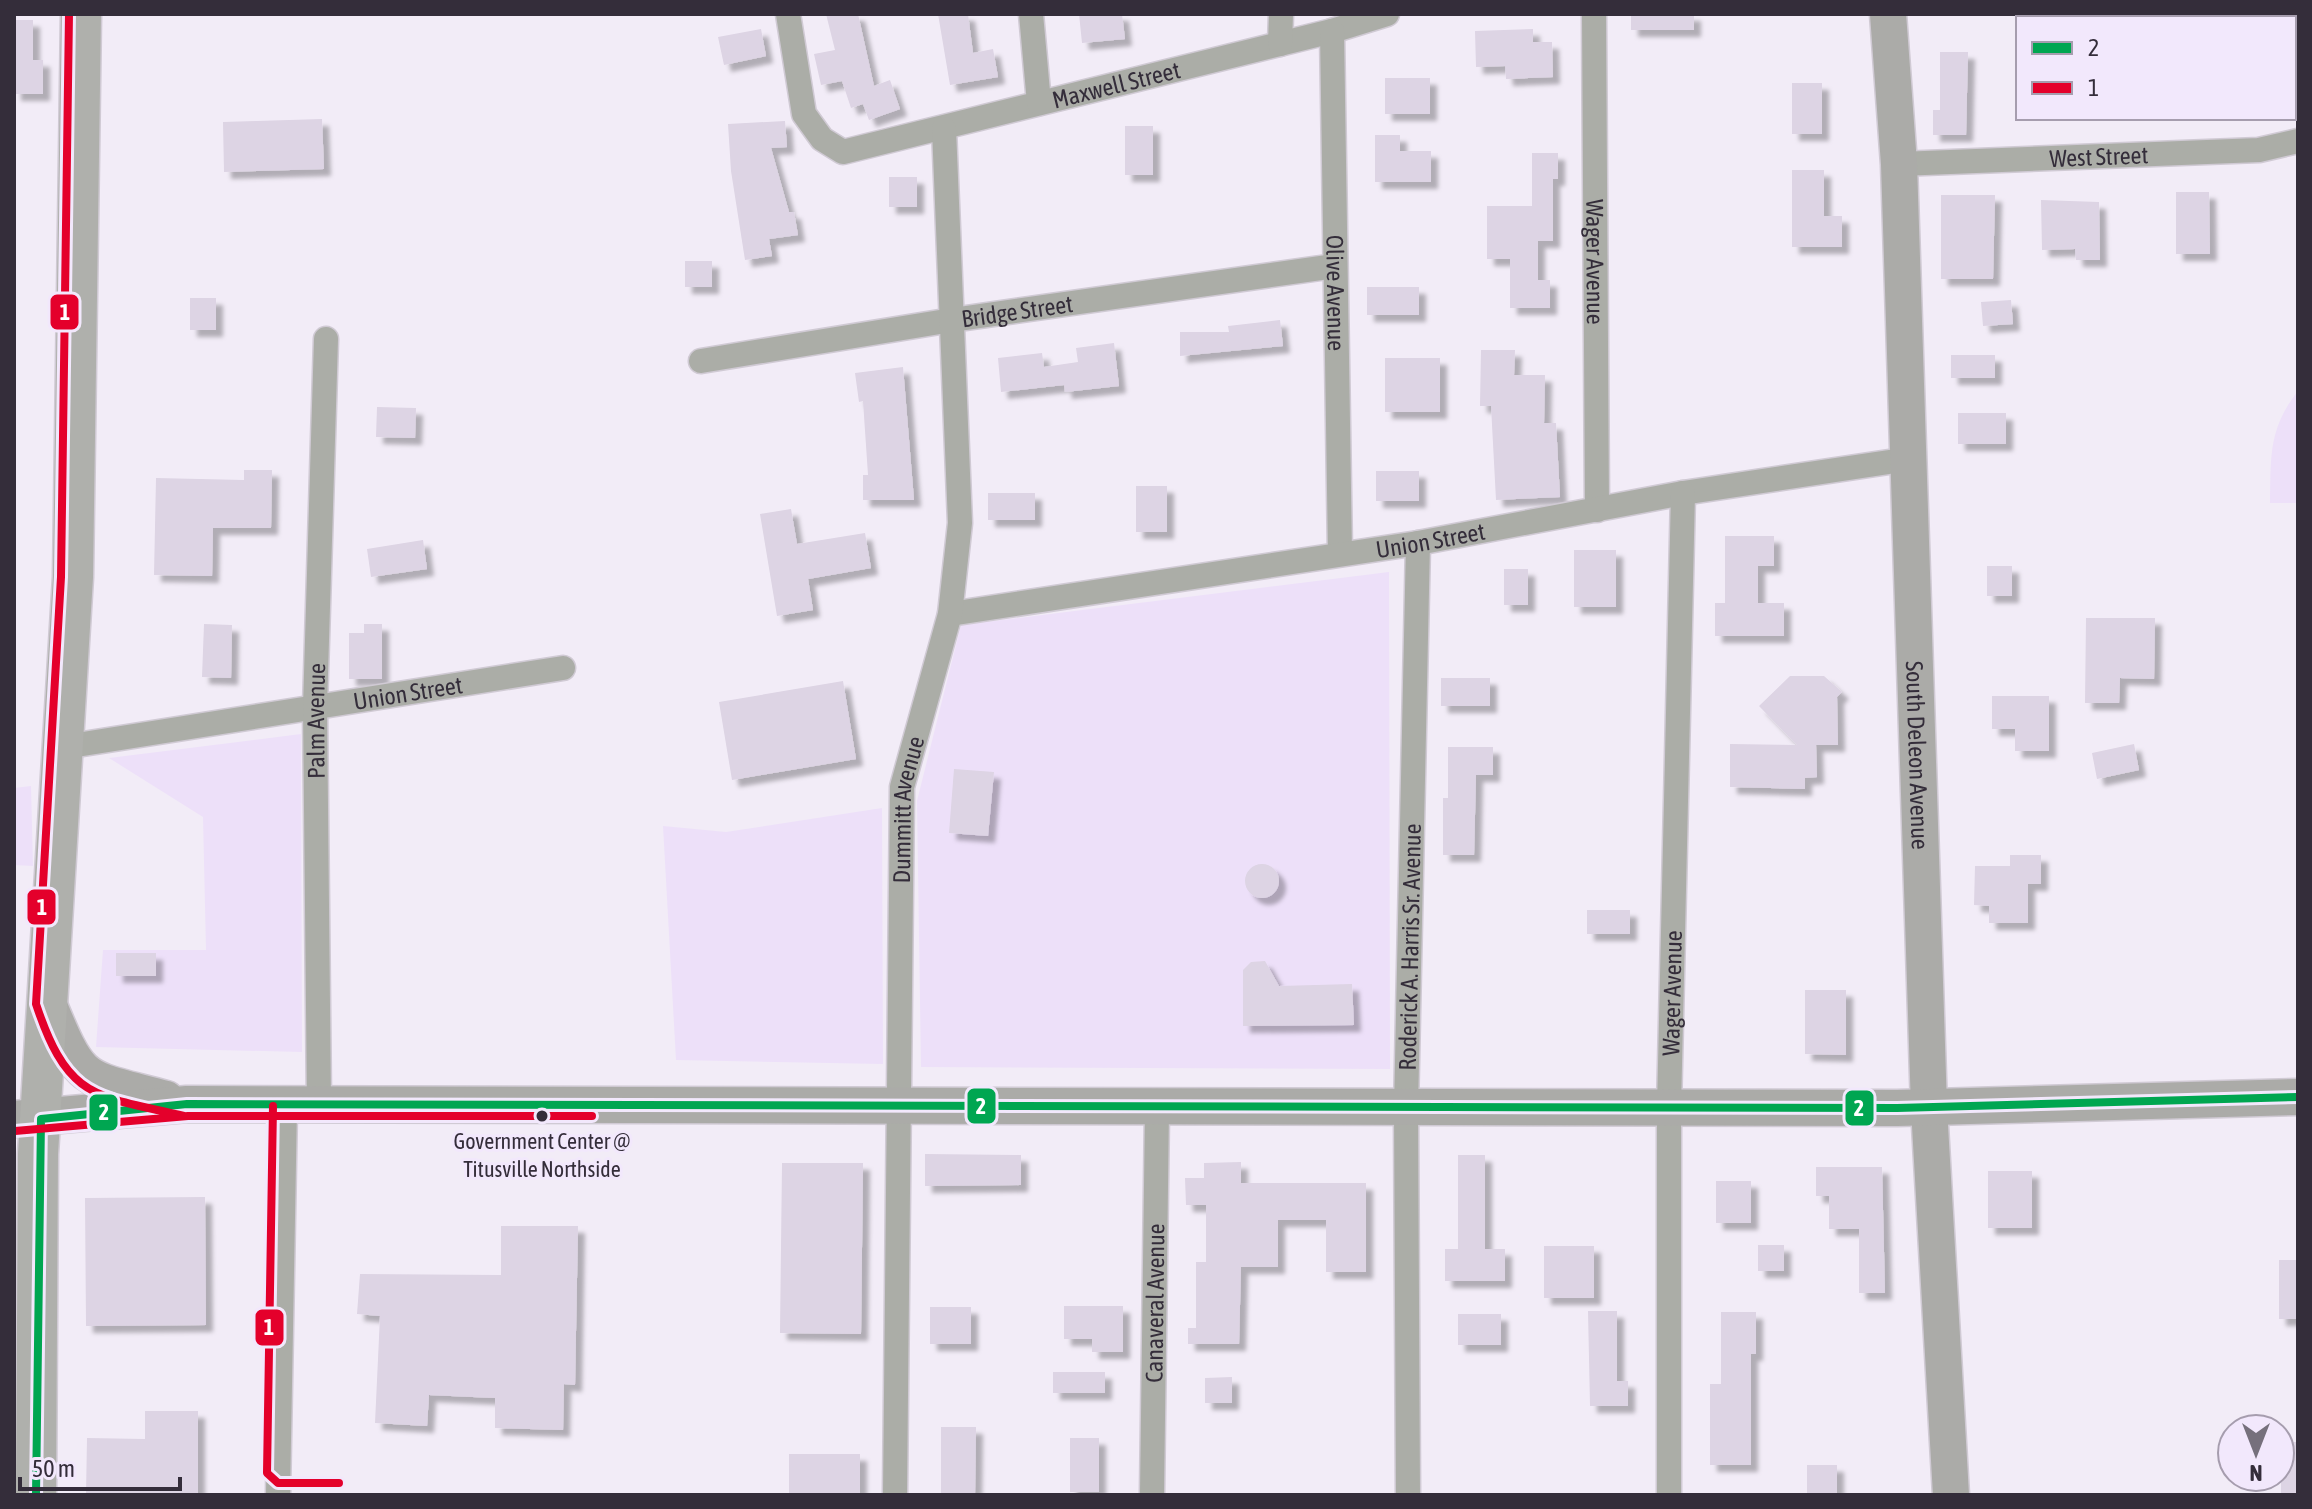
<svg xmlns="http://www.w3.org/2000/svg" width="2312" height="1509" font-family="'Asap Condensed',sans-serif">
<defs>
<filter id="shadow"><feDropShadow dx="7" dy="7" stdDeviation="2" flood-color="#0004"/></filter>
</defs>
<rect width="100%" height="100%" fill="#f2ecf7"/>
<path fill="#ede0f9" d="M2298,391V503H2270C2271,457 2268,429 2298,391Z
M1389,572L1390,1069L921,1067L917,801L961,625Z
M301,734L302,1052L96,1047L103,950H206L203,817L109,758Z
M31,786L33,866L14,865V788Z
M882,808L883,1064L676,1060L663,826L726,832Z"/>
<path fill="#ddd4e4" filter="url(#shadow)" d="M826,14H858L874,86L890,80L900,109L869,120L863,104L851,108L842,81L821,85L814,54L835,50Z
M938,14H968L973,53L993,49L998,77L950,85Z
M1079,14H1122L1125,39L1082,43Z
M1631,14H1694V30H1631Z
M14,20H33V60H43V94H14Z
M761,29L766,56L724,65L718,37Z
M1533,29V42H1552L1553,77L1506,79L1505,66L1476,67L1475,31Z
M1940,52H1968L1966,135H1933V110H1940Z
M1385,78H1430V114H1385Z
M1792,83H1822V134H1792Z
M322,119L324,169L224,172L223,122Z
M785,121L787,147L771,148L789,212H794L798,235L769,239L772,256L745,260L731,171L728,124Z
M1125,126H1153V175H1125Z
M1375,135H1400V151H1431V182H1375Z
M1532,153H1558V179H1553V241H1538V280H1550V308H1510V259H1487V206H1532Z
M1792,170H1824V216H1842V247H1792Z
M889,177H917V207H889Z
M2176,192H2209L2210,254H2176Z
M1941,195H1995L1993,279H1941Z
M2041,200L2099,202L2100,260H2076L2075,249L2042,250Z
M685,261H712V287H685Z
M1367,287H1419V315H1367Z
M190,298H216V330H190Z
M2011,300L2013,324L1983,326L1981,302Z
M1280,320L1283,346L1180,356V332H1229L1228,326Z
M1114,343L1119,386L1065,392L1064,385L1001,392L998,358L1042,353L1044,367L1078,362L1076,348Z
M1481,350H1515L1514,375H1545L1544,423H1556L1560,497L1496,500L1491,406H1480Z
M1951,355H1995V378H1951Z
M1385,358H1440V412H1385Z
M903,367L914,500H863V475H868L863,401L859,402L855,373Z
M377,407L416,408L415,438L376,437Z
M1958,413H2006V444H1958Z
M244,470H272L271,528H213L212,576L154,575L156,478L244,480Z
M1376,471H1419V501H1376Z
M1136,486H1167V532H1136Z
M988,493H1035V520H988Z
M791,509L797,544L865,533L871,568L808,579L813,610L777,616L760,514Z
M1725,536H1774V566H1758V603H1784V636H1715V603H1725Z
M423,540L427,569L371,577L367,549Z
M1574,550H1616V607H1574Z
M1987,566H2012V596H1987Z
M1504,569H1528V605H1504Z
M2086,618H2155L2154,679L2120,678L2119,703H2085Z
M204,624L232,625L231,678L202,677Z
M364,624H382V679H349V633H364Z
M1790,676H1824L1842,692L1837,697L1838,745H1816L1817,777L1805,778V789L1730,787V744L1797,745L1759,706Z
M1441,678H1490V706H1441Z
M843,681L856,759L732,780L719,702Z
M1992,696H2049V751H2015V729H1992Z
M2134,744L2139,770L2097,779L2092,753Z
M1448,747H1493V775H1476L1474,855H1443V798H1448Z
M954,769L994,772L988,836L949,833Z
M2010,855H2041V884H2028V923H1989V906L1974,905L1975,866H2010Z
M1245 881a17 17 0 1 1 34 0a17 17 0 1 1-34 0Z
M1587,910H1630V934H1587Z
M116,953H156V976H116Z
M1265,961L1279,986L1352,984L1354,1025L1243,1026V970L1251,962Z
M1805,990H1846V1055L1805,1054Z
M925,1154L1021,1155V1185L925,1186Z
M1458,1155H1485V1249H1505V1281H1445V1249H1458Z
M1241,1162V1183H1366V1272H1326V1220H1278V1267H1241L1239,1344H1188V1328H1196V1262H1206V1205H1186L1185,1178H1204V1163Z
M782,1163H863L861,1334L780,1333Z
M1816,1167H1882L1885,1293H1859V1229H1829V1196H1816Z
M1988,1171H2032V1228H1988Z
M1716,1181H1751V1223H1716Z
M205,1197L206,1325L86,1326L85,1198Z
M501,1226H578L575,1385L564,1384L563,1430L495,1428V1398L429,1395L427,1426L375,1423L380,1316L357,1314L360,1274L501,1275Z
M1758,1245H1784V1271H1758Z
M1544,1246H1594V1298H1544Z
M2279,1260H2298V1319H2279Z
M1064,1306H1123V1352H1092V1339H1064Z
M930,1307H971V1344H930Z
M1588,1311H1617V1381H1628V1406H1590Z
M1721,1312H1756V1354H1751V1465H1710V1384H1721Z
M1458,1314H1501V1345H1458Z
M1053,1372H1105V1393H1053Z
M1232,1377V1403H1205V1378Z
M145,1411H198V1495H86L87,1438L145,1439Z
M941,1427H976L975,1495H941Z
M1070,1438H1099V1492H1070Z
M2281,1442H2298V1495H2281Z
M789,1454H860V1495H789Z
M1807,1465H1837V1495H1807Z"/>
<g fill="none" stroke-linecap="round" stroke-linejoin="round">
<defs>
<g id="street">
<path id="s1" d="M788,14L804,114L822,139L843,152L1332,31L1387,14"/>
<path d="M1031,14L1039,103"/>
<path id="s2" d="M1594,14L1597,510"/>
<path id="s3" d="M1332,31L1340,554"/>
<path d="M1280,44L1281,14"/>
<path id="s4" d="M1899,164L2259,150L2298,141"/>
<path id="s5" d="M701,361L952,320L1335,266"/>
<path id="s6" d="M950,614L1418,543L1683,493L1909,459"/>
<path id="s7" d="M64,747L563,668"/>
<path id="s8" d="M319,1105L315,707L326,339"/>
<path d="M278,1495L285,1106"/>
<path id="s9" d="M895,1495L902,787L950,614L960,523L944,129"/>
<path id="s10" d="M1152,1495L1157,1109"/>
<path id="s11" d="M1408,1495L1406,1109L1418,543"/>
<path id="s12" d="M1669,1495V1108L1683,493"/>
</g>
<g id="secondary">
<path id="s13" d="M1888,14L1899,164L1929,1108L1951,1495"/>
<path d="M48,1003C82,1086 81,1076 166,1099"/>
<path d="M14,1119L187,1104L1897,1108L2298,1097"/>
</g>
<path id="primary" d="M36,1495L38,1154L73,577L81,14"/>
</defs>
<use href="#street" stroke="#d0cad4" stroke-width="27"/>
<use href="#secondary" stroke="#d0cad4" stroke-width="39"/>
<use href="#primary" stroke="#d0cad4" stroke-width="43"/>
<use href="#street" stroke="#abada7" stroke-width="24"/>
<use href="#secondary" stroke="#ababa8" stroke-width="36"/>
<use href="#primary" stroke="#afb0ac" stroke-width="40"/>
<defs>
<path id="bus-1" d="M36,1495L41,1119L187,1104L1897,1108L2298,1097"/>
<path id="bus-2" d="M69,14L61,577L36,1004C68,1100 94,1095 184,1116
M273,1106L267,1473L278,1483H339
M15,1131L188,1116H592"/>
</defs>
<use href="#bus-1" stroke="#f2e8fc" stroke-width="14"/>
<use href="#bus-2" stroke="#f2e8fc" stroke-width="14"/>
<use href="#bus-1" stroke="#00a651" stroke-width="8"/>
<use href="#bus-2" stroke="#e4002b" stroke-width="8"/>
</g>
<circle fill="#342d3a" stroke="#f2e8fc" stroke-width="3" cx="542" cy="1116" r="7"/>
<g text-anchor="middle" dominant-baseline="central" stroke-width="6" stroke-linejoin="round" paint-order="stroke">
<g font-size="22" fill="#342d3a" stroke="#f2e8fc">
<text x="542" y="1141">Government Center @<tspan x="542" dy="28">Titusville Northside</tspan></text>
</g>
<g font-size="24" fill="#342d3a" stroke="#f2e8fc">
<text stroke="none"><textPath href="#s1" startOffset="438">Maxwell Street</textPath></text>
<text stroke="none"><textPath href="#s4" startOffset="200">West Street</textPath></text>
<text stroke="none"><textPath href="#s2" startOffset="248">Wager Avenue</textPath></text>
<text stroke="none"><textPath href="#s3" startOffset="262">Olive Avenue</textPath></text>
<text stroke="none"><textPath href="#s5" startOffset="320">Bridge Street</textPath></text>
<text stroke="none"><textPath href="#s6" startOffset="486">Union Street</textPath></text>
<text stroke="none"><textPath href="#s7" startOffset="348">Union Street</textPath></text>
<text stroke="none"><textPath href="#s8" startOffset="384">Palm Avenue</textPath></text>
<text stroke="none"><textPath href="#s13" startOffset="742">South Deleon Avenue</textPath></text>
<text stroke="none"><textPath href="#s9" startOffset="686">Dummitt Avenue</textPath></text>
<text stroke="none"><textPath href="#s11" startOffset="548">Roderick A. Harris Sr. Avenue</textPath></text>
<text stroke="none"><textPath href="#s12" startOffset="502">Wager Avenue</textPath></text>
<text stroke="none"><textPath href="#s10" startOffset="192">Canaveral Avenue</textPath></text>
</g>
</g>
<g stroke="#f2e8fc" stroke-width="3">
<rect x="49" y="293" width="31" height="38" rx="8" fill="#e4002b"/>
<rect x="26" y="888" width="31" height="38" rx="8" fill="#e4002b"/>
<rect x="966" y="1087" width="31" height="38" rx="8" fill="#00a651"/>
<rect x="1844" y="1089" width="31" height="38" rx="8" fill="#00a651"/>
<rect x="88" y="1093" width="31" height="39" rx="8" fill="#00a651"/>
<rect x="254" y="1308" width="31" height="39" rx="8" fill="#e4002b"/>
</g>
<g font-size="22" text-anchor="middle" font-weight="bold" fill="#fff">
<text x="65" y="320">1</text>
<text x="42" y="915">1</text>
<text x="981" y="1114">2</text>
<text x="1859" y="1116">2</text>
<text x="104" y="1120">2</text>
<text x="269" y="1335">1</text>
</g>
<rect width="2312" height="1509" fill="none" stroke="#342d3a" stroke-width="32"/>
<rect x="2016" y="16" width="280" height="104" fill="#f2e8fc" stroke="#a69dae" stroke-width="2"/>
<rect x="2032" y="42" width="40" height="12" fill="#00a651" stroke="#a69dae" stroke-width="2"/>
<text x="2088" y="56" font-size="24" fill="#342d3a">2</text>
<rect x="2032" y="82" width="40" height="12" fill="#e4002b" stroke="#a69dae" stroke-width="2"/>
<text x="2088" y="96" font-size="24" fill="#342d3a">1</text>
<g transform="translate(2256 1453) rotate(180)"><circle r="38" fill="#f2e8fc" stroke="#a69dae" stroke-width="2"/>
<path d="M0-6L14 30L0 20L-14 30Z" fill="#76707c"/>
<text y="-12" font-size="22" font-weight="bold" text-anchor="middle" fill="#342d3a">N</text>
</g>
<path d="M20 1477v12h160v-12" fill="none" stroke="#342d3a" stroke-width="4"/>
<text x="32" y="1477" font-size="24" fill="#342d3a" stroke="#f2e8fc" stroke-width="6" paint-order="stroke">50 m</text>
</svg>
